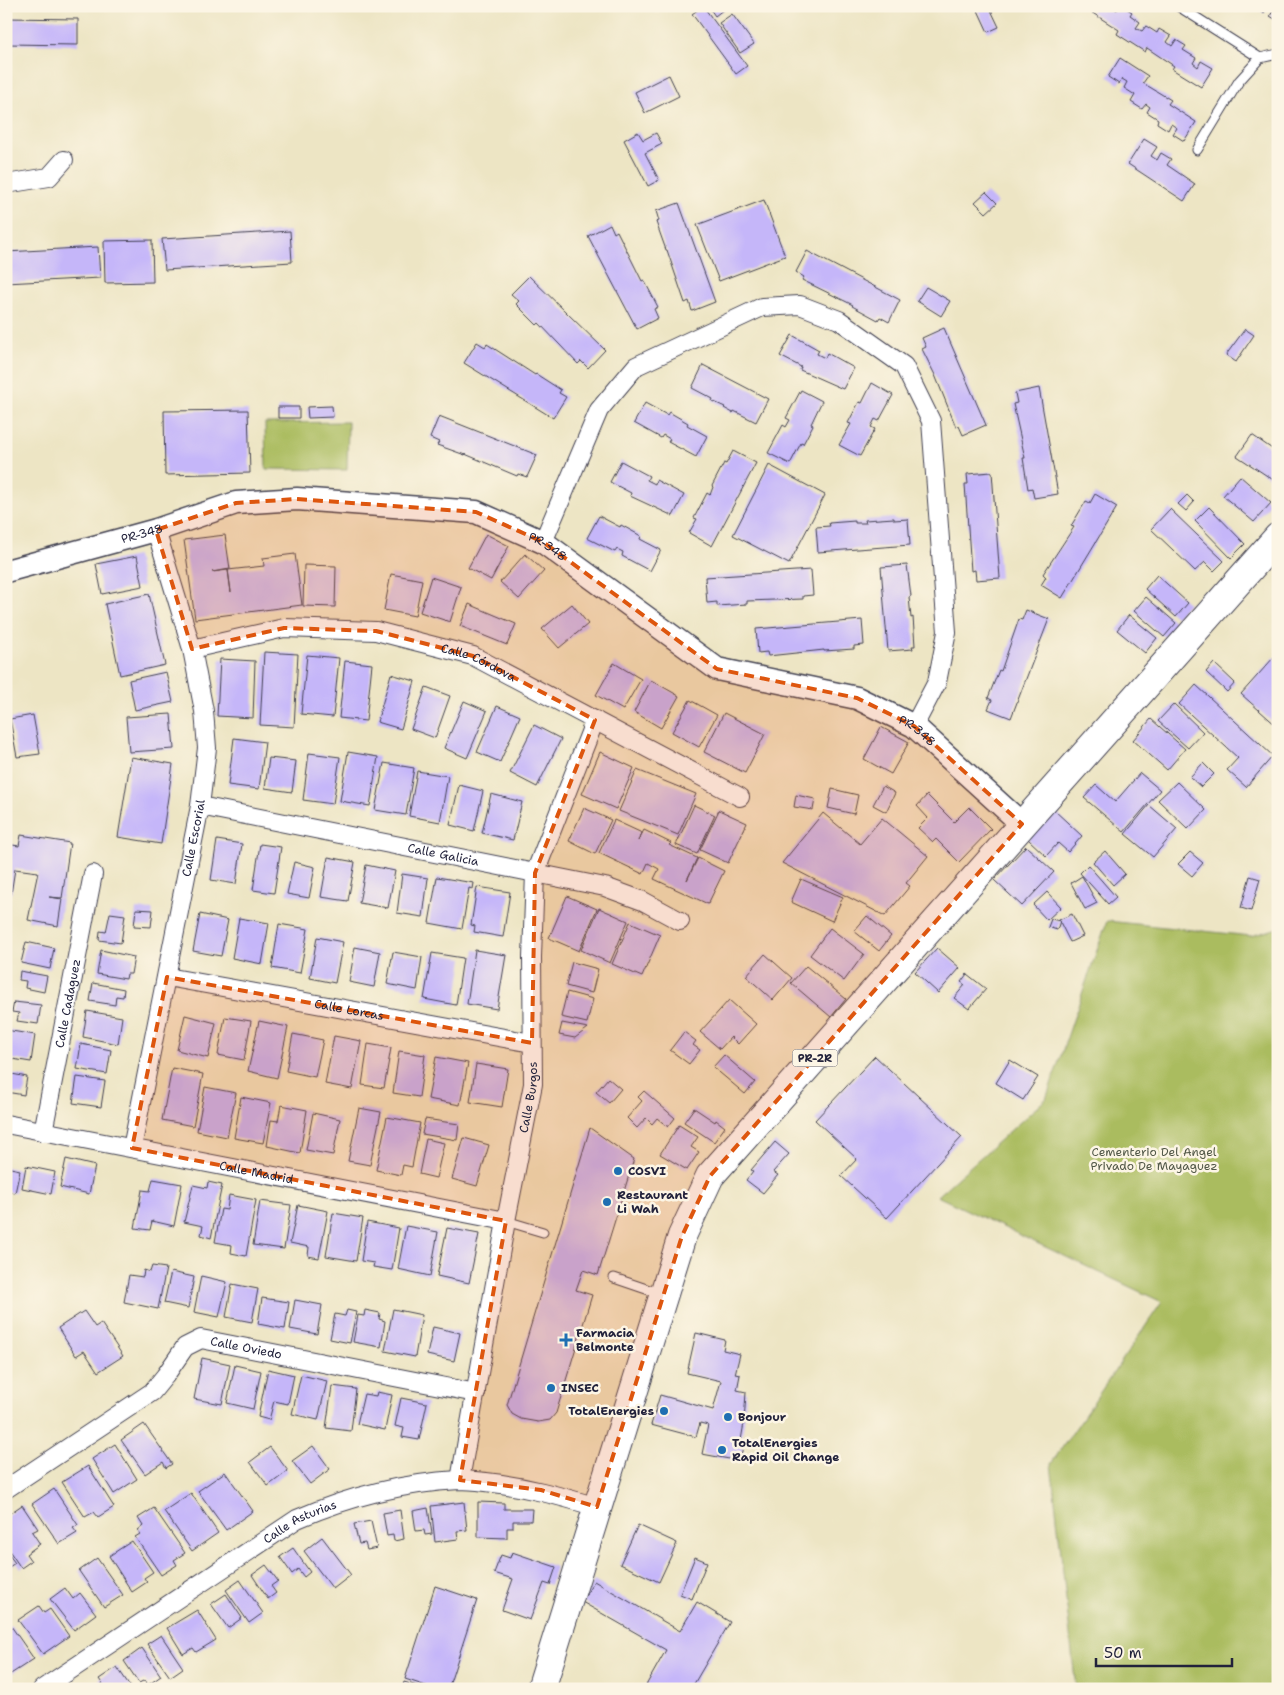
<svg xmlns="http://www.w3.org/2000/svg" width="1284" height="1695" font-family="'Shantell Sans',sans-serif">
<rect width="100%" height="100%" fill="#fcf5e5"/>
<filter id="ink" filterUnits="userSpaceOnUse"><feTurbulence type="fractalNoise" baseFrequency=".02" numOctaves="2"/><feDisplacementMap in="SourceGraphic" scale="10" xChannelSelector="R" yChannelSelector="G"/><feConvolveMatrix kernelMatrix="1 2 1 2 8 2 1 2 1" color-interpolation-filters="sRGB"/></filter>
<filter id="wash" filterUnits="userSpaceOnUse"><feTurbulence type="fractalNoise" baseFrequency=".0096" numOctaves="4" result="noise"/><feDisplacementMap in="SourceGraphic" scale="20" xChannelSelector="R" yChannelSelector="G"/><feGaussianBlur stdDeviation="1.12" result="paint"/><feColorMatrix in="noise" values="0 0 0 0 0 0 0 0 0 0 0 0 0 0 0 0 0 1.4 0 .05"/><feComposite in="paint" operator="in"/></filter>
<g filter="url(#wash)">
<rect width="100%" height="100%" fill="#ede5c4"/>
<path fill="#aabc5f" stroke="#666f4d" d="M348,422L347,470L266,469L265,423Z
M1107,921L1251,936L1278,928V1689H1076L1051,1464L1162,1302L937,1196L1046,1099Z"/>
<g id="blocks">
<path fill="#c5b6f9" d="M703,6L747,66L736,74L692,14Z
M708,6H728L715,16Z
M976,6H989L999,27L988,32Z
M1095,6H1111L1117,10L1119,6H1123L1132,12L1130,15L1140,22L1136,28L1142,31L1146,26L1157,33L1159,29L1171,36L1167,42L1172,46L1176,40L1186,46L1183,50L1196,58L1193,63L1198,67L1201,61L1213,68L1201,87L1172,69L1174,66L1147,48L1145,52L1117,34L1119,30L1091,12Z
M1253,6H1278V21L1270,16L1273,11L1268,7L1264,13Z
M732,14L754,44L740,53L719,23Z
M6,18L78,19V45L6,44Z
M1120,58L1148,76L1143,83L1171,100L1168,104L1196,122L1184,141L1173,134L1177,128L1171,124L1168,130L1157,123L1158,119L1147,112L1150,107L1146,104L1142,109L1131,102L1135,95L1124,88L1127,82L1122,79L1119,84L1108,77Z
M669,75L679,96L645,113L635,92Z
M638,132L643,140L656,133L662,144L645,153L659,180L648,186L624,140Z
M1144,139L1157,147L1151,156L1157,160L1161,153L1171,159L1167,165L1195,184L1184,201L1128,164Z
M986,192L997,203L986,213L975,202Z
M764,200L785,256L719,281L697,225Z
M679,203L715,302L692,311L689,301L685,303L667,250H666L656,222L659,221L656,211Z
M610,224L614,233L617,231L642,281L644,280L658,307L654,309L658,318L637,329L588,236Z
M290,231L292,262L165,270L162,239Z
M152,240L153,282L105,283L104,241Z
M98,247L100,278L6,283V252Z
M807,251L900,300L889,322L880,317L878,320L852,306L853,305L802,280L804,277L796,272Z
M529,276L605,350L588,368L581,361L578,364L539,323L537,325L516,304L519,301L511,294Z
M926,287L950,301L941,316L917,301Z
M944,328L986,425L963,435L959,426L956,427L935,375L922,349L926,347L922,338Z
M1245,329L1254,335L1236,362L1226,355Z
M792,335L819,350L817,354L825,358L827,353L854,368L843,389L800,370L801,367L780,356Z
M477,342L485,347L487,344L535,375L536,374L561,390L559,393L566,397L553,418L464,363Z
M703,365L768,399L756,422L734,411L733,413L724,408L725,407L712,401L713,399L692,388Z
M872,383L893,395L879,421L875,419L871,427L875,429L860,456L839,445L851,424L848,423L859,402L862,403Z
M1039,388L1058,494L1034,498L1032,488L1028,489L1023,458H1025L1013,404L1017,403L1015,393Z
M801,390L822,401L811,424L813,425L803,444L801,443L790,464L768,453L783,425L786,427L790,420L786,418Z
M645,403L667,415L669,412L688,423L687,425L707,436L696,457L668,442L670,439L663,435L661,438L634,423Z
M332,406L333,417L308,418L307,407Z
M278,407H299V418H278Z
M248,410L250,473L165,475L164,411Z
M439,416L537,455L527,477L518,474L517,476L465,454V455L437,445L439,442L430,438Z
M1252,435L1278,453V483L1237,456Z
M733,451L756,463L712,546L689,533L697,519L694,518L707,493L710,495L713,487L712,486L724,463L726,464Z
M621,461L649,476L647,480L655,484L656,480L684,495L673,516L630,496L631,493L610,482Z
M769,465L825,495L789,564L733,535Z
M992,472L1000,578L976,580L975,570L971,571L965,484H968L967,474Z
M1240,476L1271,503L1254,522L1223,496Z
M1095,494L1117,507L1062,598L1041,585L1046,577L1043,574L1074,527L1071,526L1086,501L1090,503Z
M1187,495L1194,502L1186,511L1178,504Z
M1209,507L1245,544L1231,558L1195,521Z
M1170,509L1224,561L1214,571L1205,562L1195,571L1151,529Z
M599,516L620,527L621,525L641,536L640,539L661,550L650,571L622,556L623,552L617,549L615,552L587,538Z
M894,518V520L908,519L910,545L818,552L816,527L830,526L829,523L855,521V523H866L865,520Z
M486,534L509,546L491,580L468,568Z
M225,535L230,569L212,572L228,570L231,592L228,570L264,566L263,558L295,554L302,605L195,619L184,540Z
M525,554L544,571L519,599L500,582Z
M137,556L143,586L102,594L96,564Z
M304,565L336,566L335,607L303,606Z
M907,565L911,596L909,597L911,618L913,617L915,646H912L913,649L888,651L881,567Z
M811,570L813,595L803,596V599L747,601V604L717,606V602L707,603L705,577Z
M391,574L422,580L415,616L384,610Z
M1157,575L1188,603L1176,617L1145,589Z
M431,577L461,587L450,622L420,612Z
M6,591H8L10,618H6Z
M149,594L165,665L120,675L105,604Z
M1146,597L1176,623L1164,637L1134,611Z
M469,604L516,624L507,645L460,626Z
M572,604L588,624L559,648L542,629Z
M1026,610L1049,619L1011,718L988,709L992,700L988,698L999,670L1001,671L1019,619L1022,620Z
M1129,615L1157,638L1145,653L1117,630Z
M862,620L864,645L854,646V649L824,651V650L768,656L767,652L758,653L756,629Z
M264,652L298,654L294,727L260,725Z
M307,655L339,658L333,717L301,714Z
M1274,657L1278,661V727L1241,694Z
M220,659L255,661L253,718L217,716Z
M345,661L372,664L366,721L339,718Z
M614,663L641,679L623,710L596,695Z
M1214,663L1235,683L1227,692L1206,672Z
M166,672L173,702L135,710L129,680Z
M391,674L415,681L401,729L377,722Z
M651,680L679,696L661,728L634,712Z
M1196,685L1273,756L1246,787L1227,770L1238,758L1179,704Z
M426,687L450,696L435,738L411,729Z
M690,700L717,715L699,747L672,732Z
M464,701L487,711L467,758L444,748Z
M1174,704L1203,732L1188,748L1158,721Z
M497,706L520,716L500,762L477,752Z
M724,713L765,734L745,773L704,752Z
M171,714L174,749L129,752L126,717Z
M33,715L40,754L17,757L10,719Z
M1151,719L1185,749L1167,770L1133,740Z
M534,725L561,739L537,787L510,773Z
M881,727L909,742L891,774L864,759Z
M234,738L265,742L259,789L228,785Z
M348,752L378,757L370,806L340,801Z
M600,752L634,768L616,809L582,794Z
M309,753L340,757L333,804L303,800Z
M131,757L173,764L161,844L118,837Z
M269,758L296,761L292,792L265,788Z
M384,763L414,768L406,815L375,810Z
M1203,763L1214,774L1201,787L1190,777Z
M637,770L696,794L678,835L619,811Z
M417,771L448,776L440,822L409,816Z
M1140,773L1160,790L1124,832L1084,798L1096,785L1115,802Z
M1177,782L1206,810L1188,829L1158,800Z
M459,785L483,791L474,831L450,825Z
M883,786L895,793L886,812L873,805Z
M832,789L858,795L854,814L828,808Z
M491,794L522,802L513,840L482,833Z
M796,795L815,799L813,810L794,807Z
M927,795L954,822L969,807L991,829L959,862L936,839L933,842L918,828L928,818L917,806Z
M694,805L715,815L697,854L676,845Z
M1149,805L1177,829L1153,857L1125,834Z
M584,808L611,820L595,854L569,841Z
M719,810L747,823L728,863L700,850Z
M1054,810L1082,836L1068,852L1058,843L1046,856L1028,839Z
M823,813L860,844L882,818L928,856L906,883L910,886L885,916L782,863Z
M614,820L642,833L638,841L644,830L671,843L669,845L697,858L687,880L698,858L724,871L708,904L654,879L659,869L648,863L643,874L599,853Z
M21,835L70,843L62,898L49,897L62,899L58,926L28,920L38,872L15,869L11,894L6,893V844L19,846Z
M217,840L242,844L236,884L211,880Z
M260,844L281,847L274,893L253,890Z
M1026,846L1054,872L1022,906L994,880Z
M1105,851L1125,874L1113,885L1093,862Z
M1190,852L1203,863L1192,876L1178,864Z
M328,857L355,862L348,901L321,897Z
M294,862L315,867L309,898L287,894Z
M366,865L395,871L388,908L359,903Z
M1088,865L1116,897L1108,904L1080,873Z
M402,874L428,878L423,917L397,913Z
M1082,876L1097,903L1085,909L1071,883Z
M1250,876L1260,879L1251,911L1241,908Z
M437,877L474,883L473,889L469,888L462,929L429,923Z
M801,879L843,897L832,921L791,902Z
M477,887L510,892L503,937L474,932L475,926L471,925Z
M1047,892L1061,907L1047,920L1033,905Z
M567,896L597,909L579,951L549,938Z
M599,908L628,921L610,963L581,950Z
M136,909L153,910L151,927L134,926Z
M110,913L125,915L121,943L99,940L100,931L106,932Z
M200,914L228,920L221,956L193,951Z
M1072,914L1083,936L1070,942L1059,920Z
M867,916L891,936L879,951L854,931Z
M239,918L269,923L262,964L232,958Z
M1051,919L1060,921L1057,930L1048,927Z
M630,922L660,935L642,977L612,964Z
M279,924L308,929L300,973L272,968Z
M830,928L864,954L844,981L810,955Z
M317,937L343,942L335,983L310,978Z
M26,942L54,948L50,969L21,963Z
M355,947L380,952L374,987L349,982Z
M937,948L960,968L938,993L915,972Z
M101,950L134,957L131,974H127L126,979L97,974Z
M475,950L506,955L497,1009L467,1004Z
M393,952L422,957L417,990L387,984Z
M432,953L463,958L456,1005L424,999Z
M765,954L792,978L773,1000L746,976Z
M572,962L598,969L592,993L566,986Z
M806,966L846,999L831,1017L791,983Z
M20,971L47,976L44,992L25,988L26,981L19,980Z
M967,974L986,989L969,1009L954,998L965,985L961,982Z
M93,983L124,989L123,997L116,996L115,1005L90,1001Z
M567,992L593,999L587,1023L561,1017Z
M729,1000L756,1024L738,1044L731,1037L720,1049L700,1032Z
M14,1002L41,1005L38,1024L17,1021L19,1013L12,1012Z
M87,1011L122,1017L118,1044L83,1037Z
M185,1015L216,1023L208,1058L177,1050Z
M225,1017L251,1021L244,1060L218,1055Z
M259,1021L288,1027L277,1078L248,1071Z
M562,1023L588,1028L575,1038L559,1035Z
M6,1030L35,1035L31,1062L6,1058Z
M684,1032L696,1041L693,1045L700,1050L689,1064L670,1050Z
M293,1034L323,1040L315,1077L286,1071Z
M334,1036L361,1041L352,1089L325,1084Z
M81,1044L111,1050L107,1074L77,1069Z
M368,1044L391,1048L384,1088L362,1085Z
M399,1051L425,1055L419,1097L393,1093Z
M724,1055L755,1082L745,1094L713,1067Z
M875,1056L962,1137L887,1218L841,1176L857,1159L815,1120Z
M436,1057L468,1063L460,1105L428,1099Z
M1010,1060L1038,1077L1023,1100L996,1083Z
M476,1064L508,1069L502,1107L470,1102Z
M172,1068L203,1074L193,1126L162,1120Z
M7,1073L27,1077L24,1095L6,1092Z
M77,1077L105,1081L101,1107L73,1103Z
M608,1078L621,1089L609,1103L596,1092Z
M205,1087L236,1093L227,1137L197,1131Z
M644,1091L675,1118L668,1127L657,1118L652,1124L646,1118L637,1128L627,1118L642,1101L638,1097Z
M241,1097L271,1103L263,1143L234,1138Z
M281,1105L307,1110L300,1153L267,1146L271,1120L278,1121Z
M359,1108L381,1112L370,1165L348,1161Z
M694,1108L715,1122L716,1120L725,1127L714,1142L684,1122Z
M313,1113L340,1119L333,1155L306,1150Z
M387,1117L420,1123L412,1167L403,1165L401,1175L376,1170Z
M425,1119L459,1124L457,1140L422,1134Z
M679,1125L698,1137L691,1147L699,1152L687,1170L660,1154Z
M590,1128L634,1159L598,1275L583,1270L576,1290L592,1295L556,1413L550,1420L538,1422L521,1419L512,1414L507,1405Z
M464,1138L489,1145L477,1186L452,1179Z
M426,1139L444,1143L436,1178L419,1174Z
M775,1142L789,1154L773,1172L778,1175L763,1193L746,1180L753,1171L751,1170Z
M66,1159L95,1166L89,1194L60,1187Z
M26,1166L55,1172L51,1194L22,1188Z
M6,1167L20,1170L15,1193L6,1191Z
M153,1179L182,1184L174,1226L152,1221L150,1230L135,1228L142,1190L150,1191Z
M208,1182L222,1185L211,1238L201,1235L203,1226L184,1222L193,1185L207,1188Z
M229,1195L256,1200L246,1256L231,1253L232,1245L215,1242L221,1209L227,1210Z
M260,1201L291,1205L284,1249L253,1245Z
M298,1205L328,1211L319,1258L308,1256L309,1247L290,1243Z
M333,1213L363,1218L356,1261L326,1256Z
M367,1222L399,1228L392,1270L373,1267L374,1263L361,1261Z
M406,1226L438,1232L430,1276L398,1269Z
M447,1228L479,1234L469,1283L437,1276Z
M152,1266L166,1268L158,1309L124,1302L129,1275L143,1277L144,1270L150,1272Z
M171,1272L194,1277L188,1308L164,1303Z
M201,1276L227,1282L219,1317L194,1312Z
M232,1284L258,1289L252,1322L226,1317Z
M262,1298L289,1302L285,1329L258,1324Z
M295,1300L322,1305L317,1334L290,1329Z
M393,1309L422,1315L415,1357L385,1351Z
M347,1310L356,1312L350,1343L330,1339L335,1314L345,1316Z
M365,1310L380,1313L379,1319L385,1321L381,1347L353,1342L358,1315L364,1316Z
M84,1311L95,1327L101,1323L123,1356L98,1372L84,1351L76,1356L58,1328Z
M433,1327L460,1333L454,1361L427,1355Z
M696,1333L725,1340L723,1350L740,1354L735,1374L740,1375L737,1390L746,1392L744,1423L740,1446H743L740,1461L702,1454L708,1425L700,1423L696,1437L651,1425L660,1395L713,1410L721,1381L687,1373Z
M202,1358L230,1364L222,1404L194,1399Z
M235,1365L261,1371L253,1409L227,1403Z
M268,1369L294,1375L288,1404L274,1401L269,1420L258,1417Z
M301,1375L327,1381L318,1420L292,1414Z
M332,1386L356,1389L351,1431L326,1428Z
M377,1392L392,1395L385,1430L357,1424L364,1394L376,1396Z
M401,1398L427,1403L419,1440L402,1437L404,1428L395,1426Z
M144,1424L172,1464L166,1468L163,1462L145,1474L121,1440Z
M115,1444L137,1479L114,1494L92,1459Z
M313,1446L330,1469L310,1484L292,1461Z
M270,1447L288,1471L268,1486L250,1462Z
M88,1466L114,1507L98,1517L94,1512L85,1517L62,1482Z
M225,1472L253,1511L226,1530L198,1491Z
M54,1489L78,1525L73,1528L77,1533L59,1544L32,1504Z
M191,1493L218,1533L192,1551L164,1511Z
M464,1502L467,1530L457,1531L458,1539L435,1542L431,1506Z
M478,1502L504,1503V1509H532L531,1521H513V1528H507V1538L478,1537Z
M22,1505L38,1529L32,1532L40,1544L26,1554L31,1561L21,1568L6,1546V1516Z
M154,1508L185,1553L174,1560L177,1565L161,1575L135,1537L140,1534L138,1530L143,1526L138,1518Z
M428,1508L432,1534L425,1535L424,1530L416,1531L413,1511Z
M400,1510L404,1539L394,1541L393,1535L387,1536L383,1513Z
M371,1521L377,1548L367,1550L365,1543L359,1544L354,1524Z
M638,1525L677,1543L659,1582L620,1564Z
M322,1537L351,1575L333,1589L304,1551Z
M132,1541L153,1572L144,1578L147,1582L132,1592L109,1556Z
M293,1548L310,1572L304,1577L298,1569L292,1574L280,1557Z
M6,1551L15,1563L6,1569Z
M512,1552L556,1567L550,1585L544,1583L530,1620L502,1610L513,1579L494,1573L501,1555L510,1558Z
M695,1557L707,1562L692,1599L680,1594Z
M97,1558L123,1595L104,1607L79,1571Z
M266,1565L278,1581L271,1586L276,1593L268,1599L252,1575Z
M240,1580L263,1613L249,1623L226,1590Z
M594,1581L680,1631L697,1602L730,1622L691,1689H644L666,1650L582,1602Z
M435,1586L477,1600L448,1689H435L405,1679Z
M65,1588L73,1599L80,1593L96,1614L74,1630L50,1599Z
M226,1594L242,1618L228,1628L211,1604Z
M39,1606L44,1613L50,1609L69,1636L43,1654L18,1620Z
M197,1610L216,1640L196,1652L193,1648L183,1654L167,1628Z
M11,1626L34,1659L6,1677V1629Z
M161,1635L183,1668L170,1677L147,1644Z
M142,1648L161,1676L148,1685L145,1680L139,1683L124,1661Z
M117,1667L132,1689H106L99,1679Z
M404,1682L424,1688V1689H402Z"/>
</g>
</g>
<g filter="url(#ink)">
<use href="#blocks" fill-opacity="0" stroke="#403f50" stroke-width="1"/>
<g fill="none" stroke-linecap="round" stroke-linejoin="round">
<defs>
<path id="service" d="M1178,6L1260,58
M1197,150L1239,81L1260,58L1278,54
M506,1221L543,1232
M614,1278L661,1294"/>
<g id="minor">
<path d="M6,184L49,177L64,160"/>
<path d="M543,542L599,410L636,366L762,307L800,305L839,320L904,366L931,421L947,632L937,682L914,726"/>
<path id="s1" d="M192,649L284,628L376,631L473,656L740,797"/>
<path id="s2" d="M200,806L605,887L643,901L680,921"/>
<path id="s3" d="M167,977L532,1043"/>
<path id="s4" d="M6,1124L506,1221"/>
<path id="s5" d="M43,1132L93,874"/>
<path id="s6" d="M132,1148L200,806L207,748L204,711L192,649L156,530"/>
<path id="s7" d="M460,1480L506,1221L533,1084L532,957L535,873L595,720"/>
<path id="s8" d="M6,1489L152,1392L165,1376L185,1347L201,1339L476,1393"/>
<path id="s9" d="M42,1689L297,1519C348,1497 404,1483 459,1480C468,1480 477,1481 486,1482C524,1486 560,1496 597,1507"/>
</g>
<g id="tertiary">
<path id="s10" d="M6,571L156,530L236,503L297,499L476,512L543,542L717,669L857,698L914,726L1022,824"/>
</g>
<path id="primary" d="M541,1689L682,1236L710,1176L1278,537"/>
</defs>
<use href="#service" stroke="#403f50" stroke-width="11"/>
<use href="#minor" stroke="#403f50" stroke-width="20"/>
<use href="#tertiary" stroke="#403f50" stroke-width="25"/>
<use href="#primary" stroke="#403f50" stroke-width="30"/>
<use href="#service" stroke="#fff" stroke-width="9"/>
<use href="#minor" stroke="#fff" stroke-width="18"/>
<use href="#tertiary" stroke="#fff" stroke-width="22"/>
<use href="#primary" stroke="#fff" stroke-width="28"/>
</g>
</g>
<path fill="#de560e" fill-opacity="0.2" stroke="#de560e" stroke-width="4" stroke-dasharray="10 6" stroke-linejoin="round" d="M297,499L476,512L543,542L717,669L857,698L914,726L1022,824L710,1176L682,1236L597,1507L541,1490L460,1480L506,1221L132,1148L167,977L532,1043L535,873L595,720L473,656L376,631L284,628L192,649L156,530L236,503Z"/>
<g fill="#1f6fb2" stroke="#fcf5e5" stroke-width="2">
<circle cx="618" cy="1171" r="5"/>
<circle cx="607" cy="1202" r="5"/>
<path d="M563.5 1332.5h5v5h5v5h-5v5h-5v-5h-5v-5h5z"/>
<circle cx="551" cy="1388" r="5"/>
<circle cx="664" cy="1411" r="5"/>
<circle cx="728" cy="1417" r="5"/>
<circle cx="722" cy="1450" r="5"/>
</g>
<g text-anchor="middle" dominant-baseline="central" stroke-width="5" stroke-linejoin="round" paint-order="stroke">
<rect fill="#fcf5e5" stroke="#63616e" stroke-width="1" x="792.5" y="1049.5" width="45" height="17" rx="4"/>
<g font-size="11" font-weight="bold" fill="#22223b">
<text x="815" y="1058">PR-2R</text>
</g>
<g font-size="12" fill="#22223b" stroke="#fcf5e5">
<text stroke="none"><textPath href="#s10" startOffset="141">PR-348</textPath></text>
<text stroke="none"><textPath href="#s10" startOffset="560">PR-348</textPath></text>
<text stroke="none"><textPath href="#s1" startOffset="294">Calle Córdova</textPath></text>
<text stroke="none"><textPath href="#s10" startOffset="981">PR-348</textPath></text>
<text stroke="none"><textPath href="#s6" startOffset="316">Calle Escorial</textPath></text>
<text stroke="none"><textPath href="#s2" startOffset="248">Calle Galicia</textPath></text>
<text stroke="none"><textPath href="#s5" startOffset="131">Calle Cadaguez</textPath></text>
<text stroke="none"><textPath href="#s3" startOffset="185">Calle Lorcas</textPath></text>
<text stroke="none"><textPath href="#s7" startOffset="389">Calle Burgos</textPath></text>
<text stroke="none"><textPath href="#s4" startOffset="255">Calle Madrid</textPath></text>
<text stroke="none"><textPath href="#s8" startOffset="295">Calle Oviedo</textPath></text>
<text stroke="none"><textPath href="#s9" startOffset="308">Calle Asturias</textPath></text>
</g>
<g font-size="12" fill="#525848" stroke="#fcf5e5">
<text x="1154" y="1152">Cementerio Del Angel<tspan x="1154" dy="14">Privado De Mayaguez</tspan></text>
</g>
<g font-size="12" font-weight="bold" fill="#22223b" stroke="#fcf5e5" text-anchor="start">
<text x="628" y="1171">COSVI</text>
<text x="617" y="1195">Restaurant<tspan x="617" dy="14">Li Wah</tspan></text>
<text x="576" y="1333">Farmacia<tspan x="576" dy="14">Belmonte</tspan></text>
<text x="561" y="1388">INSEC</text>
<text x="654" y="1411" text-anchor="end">TotalEnergies</text>
<text x="738" y="1417">Bonjour</text>
<text x="732" y="1443">TotalEnergies<tspan x="732" dy="14">Rapid Oil Change</tspan></text>
</g>
</g>
<rect width="1284" height="1695" fill="none" stroke="#fcf5e5" stroke-width="25"/>
<path d="M1096 1658v8h136v-8" fill="none" stroke="#22223b" stroke-width="2.5"/>
<text x="1104" y="1658" font-size="15" fill="#22223b" stroke="#fcf5e5" stroke-width="4" paint-order="stroke">50 m</text>
</svg>
